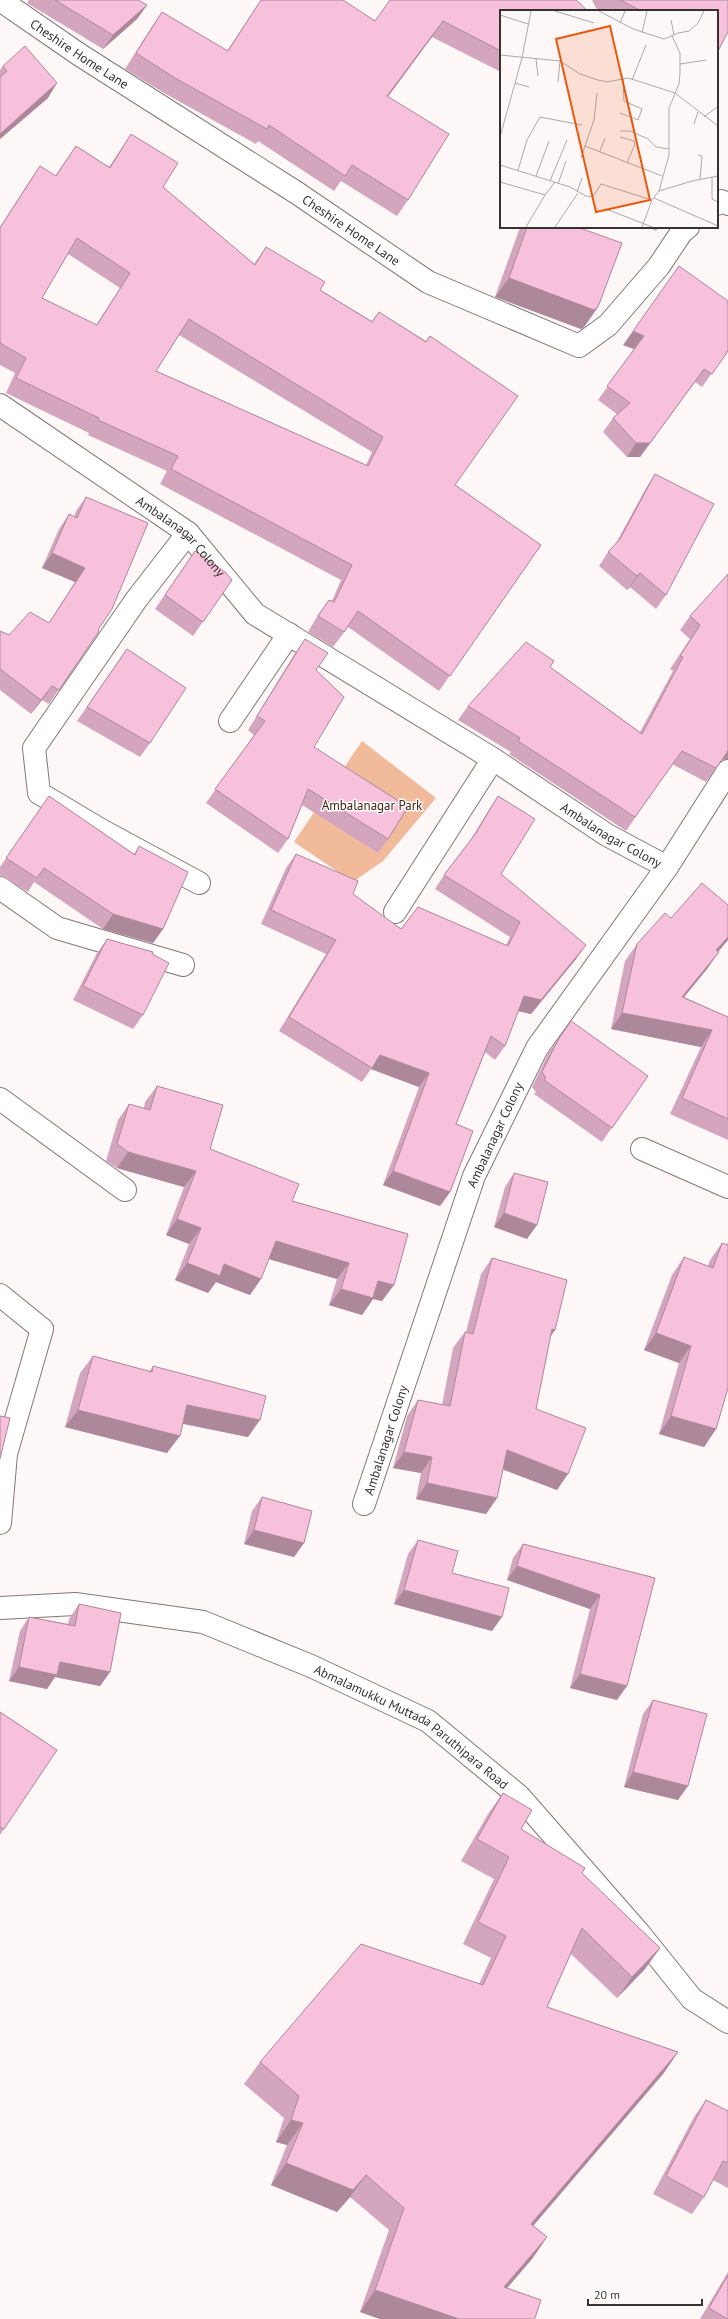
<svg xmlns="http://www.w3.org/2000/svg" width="728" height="2319" font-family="'PT Sans',sans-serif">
<rect width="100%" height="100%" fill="#fef7f8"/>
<path fill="#f0ba9b" d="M362,741L436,798L383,861L353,882L294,842Z"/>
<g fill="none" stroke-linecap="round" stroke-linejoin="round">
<defs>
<g id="minor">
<path id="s1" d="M0,0L80,55L297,193L428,282L579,346L608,325L659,266L681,233L688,227"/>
<path d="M717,204L721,201L728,204"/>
<path id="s2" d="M0,405L188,533L255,614L493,759L607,835L667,867L537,1048L474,1176L364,1504"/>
<path d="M188,533L136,600L34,748L39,793L101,830L199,883"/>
<path d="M230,721L289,634"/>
<path d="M667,867L728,771"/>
<path d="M0,888L57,928L183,965"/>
<path d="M395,912L493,759"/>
<path d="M0,1099L125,1190"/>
<path d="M642,1149L728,1187"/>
<path d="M0,1295L42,1329L6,1454L0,1523"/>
</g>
<g id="secondary">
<path id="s3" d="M0,1608L75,1604L203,1622L311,1666L428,1721L519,1796L639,1933L692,1999L728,2022"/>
</g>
</defs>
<use href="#minor" stroke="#817778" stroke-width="24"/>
<use href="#secondary" stroke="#817778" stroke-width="24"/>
<use href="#minor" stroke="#fff" stroke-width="22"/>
<use href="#secondary" stroke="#fff" stroke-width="22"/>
</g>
<path fill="#d4a6bd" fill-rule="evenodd" d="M29,0H138L147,5L137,19L103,49L27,3Z
M261,0H343L375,21L501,11V72L432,37L388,97L408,200L397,216L341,181L334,191L258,141L256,144L164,93L125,69L151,28L162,12L227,51Z
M592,0H728L718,51L717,53V11H601L596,8Z
M3,66L48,98L0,139V70Z
M131,134L163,187L254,264L266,247L320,290L372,321L379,312L426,341L430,336L455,485L541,545L439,691L348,627L333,647L308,632L318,615L329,600L332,601L341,580L160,484L167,471L88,435L89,433L6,393L15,373L0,365V227L29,182L40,166L55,176L76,146L109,167ZM68,254L120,288L96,325L42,298ZM179,335L372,452L366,465L156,371Z
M522,227H577L598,307L584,327L581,329L495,297L519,230Z
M648,227H659L656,231Z
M623,345L728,351L702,387L695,382L640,457H627L603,432L613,418L617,414L598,400L634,349Z
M655,474L666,595L656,609L630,587L627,590L599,566L608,552L615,545L646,488Z
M86,497L98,630L99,631L49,704L42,700L31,714L0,690V631L9,635L49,623L75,582L42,568L59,529L69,514L74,517L76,511Z
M195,551L232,580L193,636L155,609Z
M728,574L722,760L706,782L672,764L626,831L509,754L511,752L458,720L468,706L550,667L640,732L673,671L670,669L690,639L680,630L690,616Z
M305,639L316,671L314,747L388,839L378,853L302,805L288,839L278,853L206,803L254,735L248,730L295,653Z
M127,649L150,743L140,757L77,721Z
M49,796L134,854L139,846L163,929L153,943L103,929L34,882L28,892L0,875V867Z
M498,796L501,874L576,959L531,1014L518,1011L505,1046L495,1060L485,1052L456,1124L450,1192L440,1206L383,1185L419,1087L371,1069L362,1082L279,1031L326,954L261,924L286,868L296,854L401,929L506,945L510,937L435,889L444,875L470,841L488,811Z
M671,918L728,940L718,952L707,969L684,997L728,1017V1140L670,1114L701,1047L611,1029L625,961L637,944Z
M107,939L152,954L143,1015L133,1029L73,1000L97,953Z
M571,1021L648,1076L602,1142L534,1094L536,1092L532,1087L548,1054Z
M157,1086L210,1149L292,1201L408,1234L382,1301L373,1299L362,1315L329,1305L337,1279L269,1259L250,1295L216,1282L208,1293L175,1280L189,1244L166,1235L184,1187L117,1168L106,1161L118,1120L129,1104L144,1108L145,1102Z
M514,1173L527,1239L494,1227L505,1187Z
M728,1242V1388L716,1429L704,1447L659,1434L679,1363L644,1350L672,1275L684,1257L708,1266L710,1260L722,1243L727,1245Z
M492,1258L555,1330L550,1336L536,1409L557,1490L503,1469L497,1498L486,1514L416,1499L421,1473L393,1468L407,1416L418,1400L442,1405L453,1348L465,1332H466L481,1274Z
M93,1356L149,1372L153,1366L248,1437L183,1424L167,1453L65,1427L80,1373Z
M262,1497L304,1543L294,1557L244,1544L252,1511Z
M418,1540L452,1573L492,1631L394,1604L408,1554Z
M523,1544L655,1578L617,1700L570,1688L590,1609L507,1580L513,1558Z
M79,1604L110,1672L100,1686L55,1677L47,1689L9,1681L20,1631L29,1617L68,1624L69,1619Z
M653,1700L678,1800L624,1787L643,1714Z
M0,1712L57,1750L0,1835Z
M503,1793L521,1829L582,1873L660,1948L645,1969L617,1998L571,1954L547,2007L678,2052L663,2074L533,2225L547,2237L532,2259L507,2288L534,2319H380L360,2312L389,2230L350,2197L337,2212L271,2185L287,2145L276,2142L284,2118L244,2084L260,2062L479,1984L491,1958L463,1944L494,1879L461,1861L488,1814Z
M706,2100L728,2111V2188L713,2180L704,2197L692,2214L653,2194L694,2117Z
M728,2272V2319H700Z"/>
<path fill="#ad879a" d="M147,5L137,19L103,49L113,35Z
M443,21L432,37L376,112L387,96Z
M57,83L48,98L0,139V134Z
M509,278L598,307L584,327L581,329L495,297Z
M633,331L644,336L634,349L623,345Z
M704,369L640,457H627L636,443Z
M52,553L85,568L75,582L42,568Z
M640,573L630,587L627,590L637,576Z
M52,686L42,700L31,714L41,700Z
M728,751V759L722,760L706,782Z
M113,914L163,929L153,943L103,929Z
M728,937V940L705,967L716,950Z
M586,945L576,959L531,1014L514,1010L524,996Z
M719,952L707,969L671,1013L682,997Z
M622,1013L712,1030L701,1047L611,1029Z
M380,1055L429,1073L419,1087L371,1069Z
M128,1152L196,1171L184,1187L117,1168Z
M393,1171L450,1192L440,1206L383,1185Z
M504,1213L537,1225L527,1239L494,1227Z
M177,1219L201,1228L189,1244L166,1235Z
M276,1241L349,1263L337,1279L265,1258Z
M187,1263L224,1264L261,1279L250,1295L216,1282L208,1293L175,1280Z
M378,1281L394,1285L382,1301L373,1299L362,1315L329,1305L341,1289Z
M552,1329L555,1330L544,1346Z
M656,1333L691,1346L679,1363L644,1350Z
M187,1405L260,1420L248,1437L175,1422Z
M78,1410L180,1436L167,1453L65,1427Z
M671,1416L716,1429L704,1447L659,1434Z
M507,1450L568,1474L557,1490L496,1467Z
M404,1452L432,1457L421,1473L393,1468Z
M427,1483L497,1498L486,1514L416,1499Z
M254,1530L304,1543L294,1557L244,1544Z
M517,1566L600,1595L590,1609L507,1580Z
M404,1590L502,1617L492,1631L394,1604Z
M60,1662L110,1672L100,1686L55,1677L47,1689L9,1681L19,1667Z
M580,1674L627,1686L617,1700L570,1688Z
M633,1772L688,1786L678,1800L624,1787Z
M660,1948L645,1969L617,1998L632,1977Z
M678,2052L663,2074L516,2246L531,2224Z
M291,2120L303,2123L287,2145L276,2142Z
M286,2163L366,2175L350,2197L337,2212L271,2185Z
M547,2237L532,2259L489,2309L504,2287Z
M375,2290L459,2319H380L360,2312Z"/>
<path fill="#f7c1dc" stroke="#ad879a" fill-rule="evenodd" d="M55,0H138L147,5L113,35Z
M261,0H343L375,21L390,0H576L588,11H501V51L443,21L387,96L449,134L408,200L352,165L345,176L269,125L267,129L175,78L136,53L162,12L228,51Z
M620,0H728V32L718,51L717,50V11H642Z
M25,46L57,83L0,134V77L7,71L3,66Z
M131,134L178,163L163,187L255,265L266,247L325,282L320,290L372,322L379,312L426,342L430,336L518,396L455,485L541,545L450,676L358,611L344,632L318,616L329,600L334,602L352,565L171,469L178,456L98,420L99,418L16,378L26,358L0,343V228L40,166L56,176L76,146L110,168ZM77,238L130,273L97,325L42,298ZM189,319L383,437L368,466L156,371Z
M527,227H577L622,243L598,307L594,310L509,278Z
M679,266L728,301V351L712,374L704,369L650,443H636L613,418L630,403L607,386L644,336L633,331Z
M655,474L714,504L666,595L640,573L637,576L608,552L620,539Z
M86,497L148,523L112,609L98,630L99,631L59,690L52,686L41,700L0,669V631L9,635L30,612L49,623L85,568L52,553L69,514L77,518Z
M195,551L225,572L232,580L203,622L165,595Z
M728,574V751L716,768L682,751L635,817L518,741L520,738L468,706L526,642L554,661L550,667L642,734L683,657L680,656L700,625L690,616Z
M305,639L328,653L316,670L344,697L314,747L408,807L388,839L308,789L288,839L215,789L265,721L257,716Z
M127,649L186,688L150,743L87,707Z
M49,796L135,855L139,846L188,872L163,929L113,914L44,868L37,878L6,858Z
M498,796L535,819L501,874L586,945L541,1000L524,996L505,1046L491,1036L456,1124L473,1131L450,1192L393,1171L429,1073L380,1055L372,1068L289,1017L336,940L271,910L296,854L358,881L353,894L401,929L418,907L508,946L520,922L444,875L476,833Z
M702,883L728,905V937L716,950L719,952L682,997L728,1017V1119L682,1098L712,1030L622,1013L637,944L665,913L671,918Z
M107,939L153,952L152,954L169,963L143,1015L83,986Z
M571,1021L648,1076L612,1128L544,1080L546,1078L542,1072L558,1040Z
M157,1086L223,1105L210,1149L299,1184L292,1201L408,1234L394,1285L378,1281L373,1298L341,1289L349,1263L276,1241L261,1279L224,1264L220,1276L187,1263L201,1228L177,1219L196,1171L128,1152L117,1144L129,1104L150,1110Z
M514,1173L548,1182L537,1225L504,1213Z
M722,1243L728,1245V1388L716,1429L671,1416L691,1346L656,1333L684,1257L713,1268Z
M492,1258L567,1280L555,1330L552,1329L536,1409L586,1428L568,1474L507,1450L497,1498L427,1483L432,1457L404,1452L418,1400L450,1406L465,1332L473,1334Z
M93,1356L152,1372L153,1366L266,1396L260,1420L187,1405L180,1436L78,1410Z
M0,1416L10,1418L0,1459Z
M262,1497L312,1511L304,1543L254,1530Z
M418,1540L458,1551L452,1573L509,1588L502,1617L404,1590Z
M523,1544L655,1578L627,1686L580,1674L600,1595L517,1566Z
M79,1604L121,1613L110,1672L60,1662L57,1675L19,1667L29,1617L75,1626Z
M653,1700L707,1714L688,1786L633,1772Z
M0,1712L57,1750L4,1829L0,1827Z
M503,1793L532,1810L521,1829L585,1868L582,1873L660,1948L632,1977L582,1928L547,2007L678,2052L531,2224L547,2237L504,2287L541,2300L535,2318L534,2319H459L375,2290L404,2208L366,2175L353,2190L286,2163L303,2123L291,2120L299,2096L260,2062L361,1944L483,1985L506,1936L478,1922L509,1857L477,1839Z
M706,2100L728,2111V2163L723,2161L704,2197L666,2176Z
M728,2275V2319H727L709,2308Z"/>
<g text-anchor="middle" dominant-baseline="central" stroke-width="3" stroke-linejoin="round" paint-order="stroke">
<g font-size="13" fill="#363132" stroke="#fff">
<text stroke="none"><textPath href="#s1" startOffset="96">Cheshire Home Lane</textPath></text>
<text stroke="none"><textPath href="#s1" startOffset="420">Cheshire Home Lane</textPath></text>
<text stroke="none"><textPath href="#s2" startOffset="224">Ambalanagar Colony</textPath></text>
<text stroke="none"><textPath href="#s2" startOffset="752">Ambalanagar Colony</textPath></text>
<text transform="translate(495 1135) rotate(-65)">Ambalanagar Colony</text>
<text transform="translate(386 1440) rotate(-72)">Ambalanagar Colony</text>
<text stroke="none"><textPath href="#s3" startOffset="439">Abmalamukku Muttada Paruthipara Road</textPath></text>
</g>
<g font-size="13" fill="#41200c" stroke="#fff">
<text x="372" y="805">Ambalanagar Park</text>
</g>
</g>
<g transform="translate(500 10)">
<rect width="218" height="218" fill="#fef7f8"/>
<path fill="none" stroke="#aea8a9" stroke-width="1" d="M55,1L94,13M99,1L133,19L164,29L178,23L189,21L198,13L204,1M0,5L28,14M171,10L174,25M120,13L125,1M142,23L147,1M0,45L60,51L80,64L98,70L107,72L128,68L144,73L175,83L218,116M22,48L31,1M36,49L38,66M180,54L206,50M132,70L146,35M58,72L60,51M15,73L29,77M97,83L94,110L85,136L162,166M120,103L138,110L142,99L124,91L123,69M204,107L217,97M194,114L198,102M120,121H130L148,129L156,137L169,139M0,127L22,48M120,127L134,131L135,134L127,153M100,141L105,128M198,145L202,146L200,169M81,148L85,136M0,155L70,177L86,186L93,187L101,174L152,190M18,160L27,130L40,107L82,115M36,166L49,131M212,167V189L218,192M50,171L67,130M0,172L45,185L55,172M58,174L66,151M159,181L169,145V98L179,74L180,63V43L172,26M77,182L82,168M154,188L218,216M106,199L152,217M26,217L45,185M55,217L78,183M142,217L152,190L159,181L192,171L218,166"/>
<path fill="#e8590c" fill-opacity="0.15" stroke="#e8590c" stroke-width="2" d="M110,16L150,190L96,202L56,29Z"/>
<rect width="218" height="218" fill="none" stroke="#363132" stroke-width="2"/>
</g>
<path d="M588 2299v6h114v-6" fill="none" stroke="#363132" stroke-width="2"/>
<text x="594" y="2299" font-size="12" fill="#363132" stroke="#ffffff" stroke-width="3" paint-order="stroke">20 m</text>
</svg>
